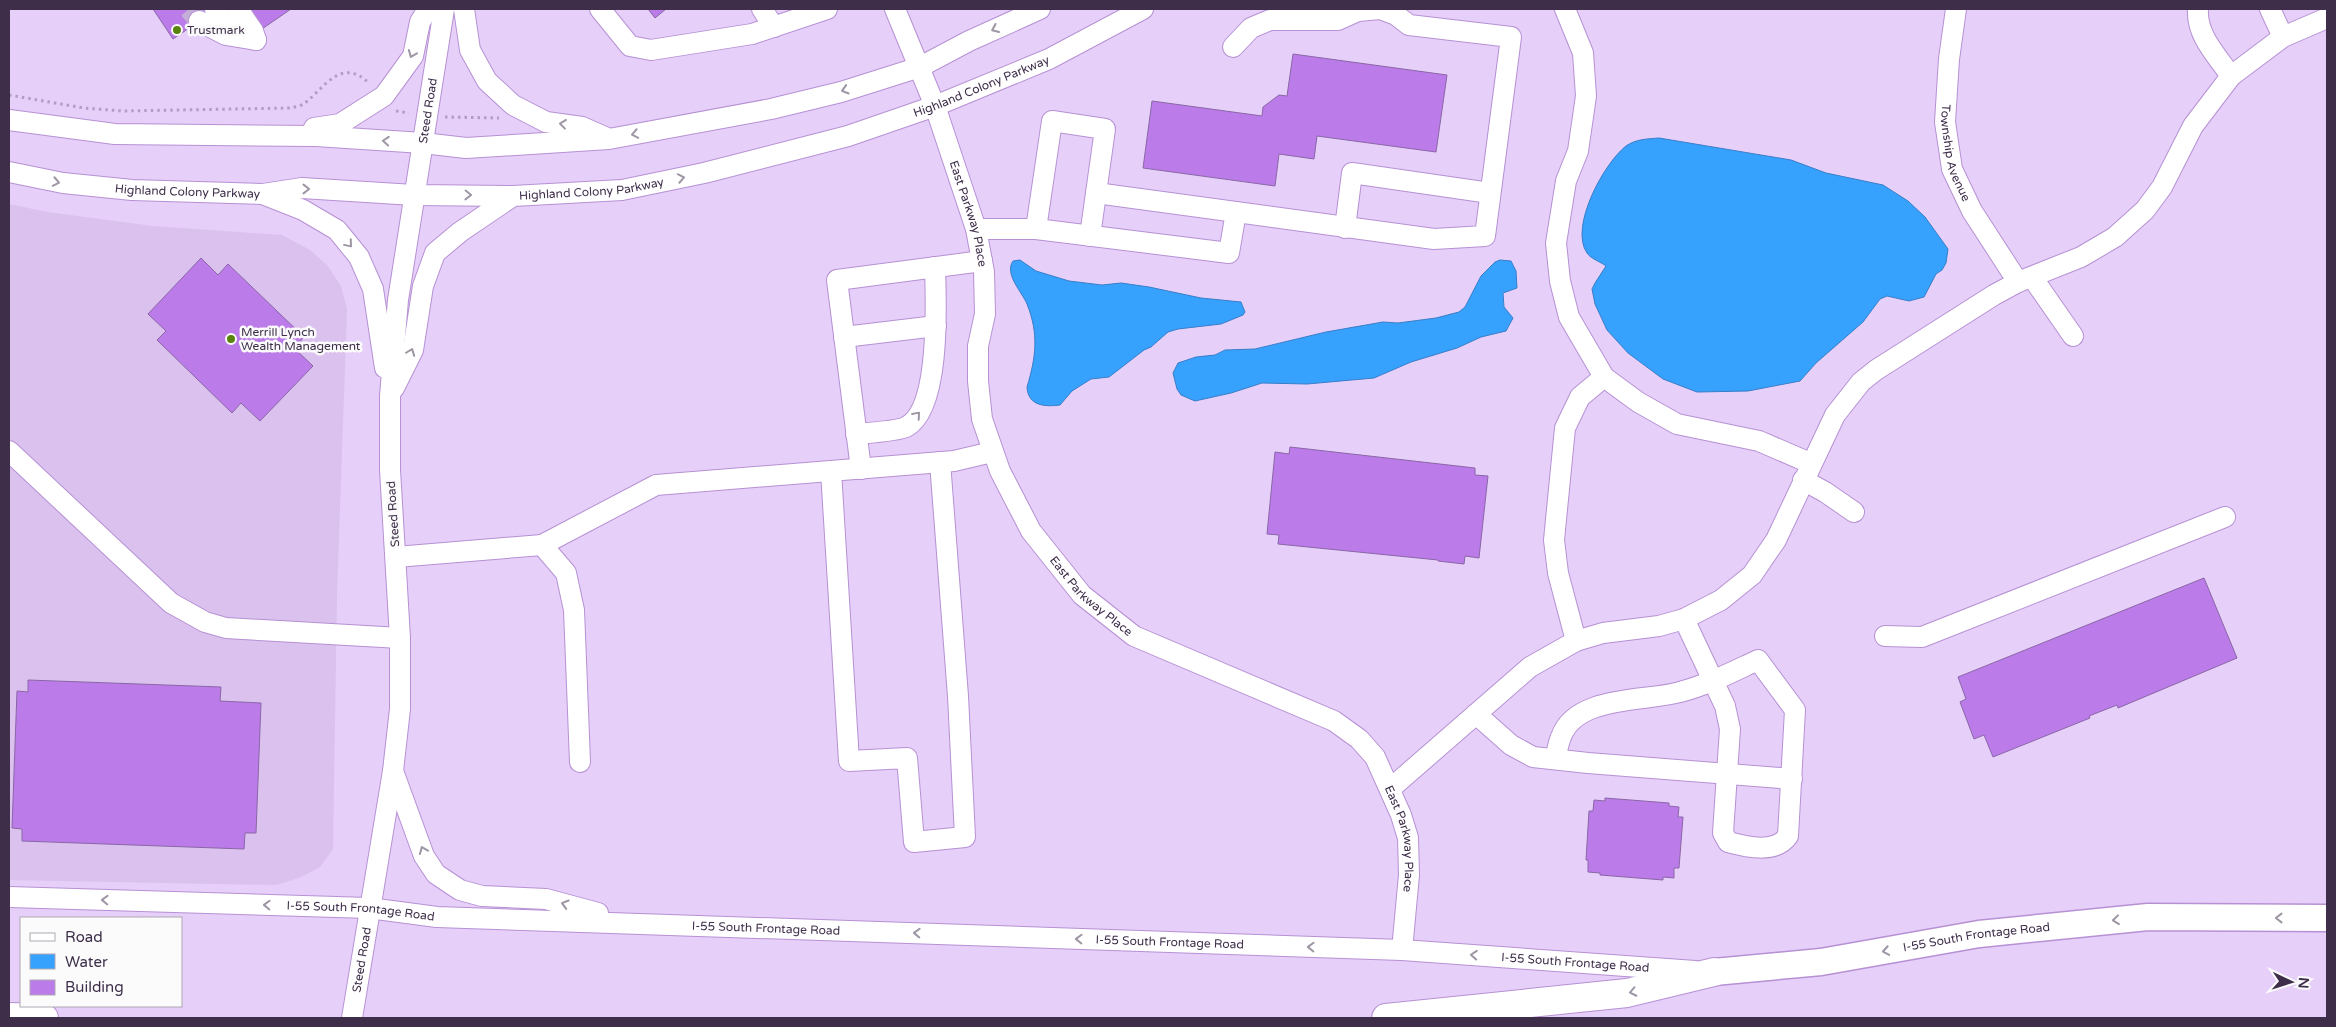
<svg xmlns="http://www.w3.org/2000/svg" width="2336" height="1027" font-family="'Varela Round',sans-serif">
<rect width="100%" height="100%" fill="#e6cff9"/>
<path fill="#dac1ee" d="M9,204L47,212L153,226L282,235L310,250L327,265L341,286L347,309L337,595L333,849L320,867L299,878L276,885L9,880Z"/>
<path fill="#37a1fe" stroke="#397ec8" d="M1659,138L1791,160L1826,173L1883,185L1908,201L1925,217L1948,249L1946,263L1942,270L1936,274L1924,297L1909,301L1887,296L1880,299L1863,322L1816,363L1800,381L1748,391L1697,392L1663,379L1628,353L1607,330L1595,304L1592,289L1595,283L1606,266C1601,262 1591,259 1587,253C1569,227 1604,163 1626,146C1636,139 1647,139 1659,138Z
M1020,260L1036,271L1069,281L1102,285L1121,283L1149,287L1201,298L1241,302L1245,312L1243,315L1221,324L1178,329L1168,332L1151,347L1144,350L1109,377L1091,379L1072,391L1060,405C1045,407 1028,406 1027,387C1036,357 1039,334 1027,304C1022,292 1004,274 1013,261Z
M1500,260L1511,261L1516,271L1517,288L1503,293L1504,307L1513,318L1506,331L1481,337L1457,348L1411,362L1374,378L1307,384L1262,383L1231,393L1195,401L1181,395L1177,389L1173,373L1178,363L1196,357L1215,355L1225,350L1255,349L1326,332L1383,322L1398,323L1436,318L1459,312L1465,307L1481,276L1495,262Z"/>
<path fill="#bb7cea" stroke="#8a66a6" d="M153,9H217L173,39Z
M244,9H291L259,31Z
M648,9H666L655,18Z
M1293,54L1447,75L1436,152L1317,136L1314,159L1279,154L1275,186L1143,168L1152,101L1262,116L1263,107L1279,95L1287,96Z
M201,258L218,275L228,264L304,337L294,348L313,366L260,421L241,403L232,413L157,340L166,331L148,314Z
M1290,447L1475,468V475L1488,476L1479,558L1465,556L1464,564L1438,561V560L1278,544L1279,535L1267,534L1275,452L1289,454Z
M2204,578L2237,658L2118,708L2117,705L2089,716L2090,718L1993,757L1984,735L1974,739L1960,702L1966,699L1958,677Z
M28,680L221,687L220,701L261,703L256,833H245L244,849L22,841V829L12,828L17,691L28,692Z
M1605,798L1669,803V806L1679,807L1678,817H1683L1679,868H1674V878L1663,877V880L1600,875V873L1588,872V860H1586L1589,811H1593L1594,800L1605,801Z"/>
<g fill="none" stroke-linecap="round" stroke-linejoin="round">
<path stroke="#c4afd6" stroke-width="20" stroke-dasharray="20 10" stroke-linecap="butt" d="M189,9L199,21"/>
<defs>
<g id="minor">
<path d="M238,9L253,31L256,40"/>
<path d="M464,9L470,50L487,81L513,105L546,122L582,127L607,138"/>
<path d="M600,9L630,46L651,50L752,34L827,9"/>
<path d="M762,9L774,27"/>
<path id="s1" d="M895,9L935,106L976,229L984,272L985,314L978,346V381L982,419L1000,471L1031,531L1082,595L1134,636L1334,721L1359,739L1375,757L1401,815L1408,838L1409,875L1402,950"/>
<path d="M1565,9L1583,53L1586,96L1578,151L1566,181L1556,243L1560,281L1569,317L1604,377L1638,402L1677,424L1759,441L1810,463"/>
<path id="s2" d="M1956,9L1949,59L1945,122L1952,169L1972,211L2018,282"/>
<path d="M2198,9C2196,35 2217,56 2231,76"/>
<path d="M2270,9L2283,37"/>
<path d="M215,10L223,20L242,33"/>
<path d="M199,21L226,35L256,40"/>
<path d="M9,120L115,134L316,136L423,143L466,148L609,139L771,109L841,92L920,67L969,41L1040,9"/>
<path d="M314,128L340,124L384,96L413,56L420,22L428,9"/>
<path id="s3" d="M9,172L63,183L132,190L263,194L302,188L414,195L513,196L622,190L704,173L848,136L935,106L1049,59L1143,9"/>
<path d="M1096,193L1434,239L1485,236L1511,37L1409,25L1396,15L1380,9L1358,11L1338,20H1270L1251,28L1233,47"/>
<path d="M265,195L303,210L337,230L359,257L373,289L385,368"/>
<path d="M1345,228L1352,173L1490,193"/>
<path d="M976,229H1036L1229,253L1236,212"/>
<path d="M1036,229L1052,121L1105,129L1090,236"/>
<path d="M2032,277L2073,336"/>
<path d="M844,337L936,326"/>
<path d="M394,388L413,350L423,286L435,253L460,232L513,196"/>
<path d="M856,434C867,433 898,431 906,427C941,409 936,302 935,267"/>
<path d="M9,451L171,603L205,622L226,628L400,638"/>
<path d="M861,469L837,280L982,261"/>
<path d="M831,471L849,761L907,758L914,842L965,837L958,696L940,462"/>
<path d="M1803,480L1825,492L1854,512"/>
<path d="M542,545L566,573L574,610L580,762"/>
<path d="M396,557L542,545L656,485L954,461L992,452"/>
<path d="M1885,636L1922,637L2225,517"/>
<path d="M1576,641L1558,573L1554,540L1565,428L1580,397L1604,377"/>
<path d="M1476,714L1511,745L1533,757L1588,763L1792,779"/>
<path d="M1555,759C1557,752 1558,744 1561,737C1576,695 1645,702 1680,692C1707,685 1732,672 1758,660L1795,710L1788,836C1775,854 1747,847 1728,842L1723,833L1730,729L1725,706L1684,619"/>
<path d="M393,771L424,856L436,874L460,890L482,896L546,899L598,913"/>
<path d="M1390,789L1530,667L1576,641L1603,633L1659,626L1684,619L1721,600L1752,575L1776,540L1835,415L1861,382L1876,370L1994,295L2018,282L2081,257L2115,237L2145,210L2162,187L2193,126L2231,76L2283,37L2327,18"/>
<path id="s4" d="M9,897L369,908L437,917L1402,950L1695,971"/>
<path id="s5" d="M352,1018L393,771L400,709V638L390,470V396L398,300L444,9"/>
</g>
<g id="major">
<path id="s6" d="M1714,972L1821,962L1979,934L2148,917L2327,918"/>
</g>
<path id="highway" d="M9,1017L44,1018
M1386,1018L1627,993L1714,972"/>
</defs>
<use href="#minor" stroke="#b691d4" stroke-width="22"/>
<use href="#major" stroke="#b691d4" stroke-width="29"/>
<use href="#highway" stroke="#b691d4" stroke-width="30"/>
<path stroke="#b29dc3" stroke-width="3" stroke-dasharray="2.5 4" stroke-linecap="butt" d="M9,95L84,108L123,111L290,108C295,107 301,106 305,103C325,87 341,57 369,83
M396,111L409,113
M445,117L499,118"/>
<use href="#minor" stroke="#fff" stroke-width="20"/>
<use href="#major" stroke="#fff" stroke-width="26"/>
<use href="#highway" stroke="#fff" stroke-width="28"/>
</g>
<defs><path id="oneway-chevron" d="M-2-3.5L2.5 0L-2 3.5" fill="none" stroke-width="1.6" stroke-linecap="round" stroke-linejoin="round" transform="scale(1.25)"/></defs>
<g stroke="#9e96a4">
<use href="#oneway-chevron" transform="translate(995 29) rotate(156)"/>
<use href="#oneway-chevron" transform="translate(412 54) rotate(112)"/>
<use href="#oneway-chevron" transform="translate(845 90) rotate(163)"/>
<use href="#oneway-chevron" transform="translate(563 124) rotate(-173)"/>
<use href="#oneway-chevron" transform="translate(635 134) rotate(169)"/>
<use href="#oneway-chevron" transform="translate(386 141) rotate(-176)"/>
<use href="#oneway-chevron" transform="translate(681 178) rotate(-11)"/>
<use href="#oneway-chevron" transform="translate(56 182) rotate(11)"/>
<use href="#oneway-chevron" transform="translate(306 189)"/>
<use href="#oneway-chevron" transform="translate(468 195) rotate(1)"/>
<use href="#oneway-chevron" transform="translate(349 244) rotate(50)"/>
<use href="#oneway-chevron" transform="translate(411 352) rotate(-69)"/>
<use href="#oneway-chevron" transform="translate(917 415) rotate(-49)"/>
<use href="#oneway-chevron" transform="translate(423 850) rotate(-112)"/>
<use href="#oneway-chevron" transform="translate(105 900) rotate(-178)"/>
<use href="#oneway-chevron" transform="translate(565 904) rotate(-164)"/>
<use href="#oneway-chevron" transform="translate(267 905) rotate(-178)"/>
<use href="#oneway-chevron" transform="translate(2279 918) rotate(-180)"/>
<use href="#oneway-chevron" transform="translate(2116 920) rotate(174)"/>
<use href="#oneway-chevron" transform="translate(917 933) rotate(-178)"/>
<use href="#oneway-chevron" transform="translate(1079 939) rotate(-178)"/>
<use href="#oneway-chevron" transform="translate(1311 947) rotate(-178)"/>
<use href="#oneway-chevron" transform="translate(1886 951) rotate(170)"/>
<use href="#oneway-chevron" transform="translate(1474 955) rotate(-176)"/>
<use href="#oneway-chevron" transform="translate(1633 992) rotate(168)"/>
</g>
<g fill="#58830c" stroke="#fbfbfb" stroke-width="2">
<circle cx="177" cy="30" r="5"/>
<circle cx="231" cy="339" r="5"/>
</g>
<g text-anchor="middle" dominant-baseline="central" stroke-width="5" stroke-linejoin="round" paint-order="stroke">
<g font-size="12" fill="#3e2e4a" stroke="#fbfbfb" text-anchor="start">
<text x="187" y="30">Trustmark</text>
<text x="241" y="332">Merrill Lynch<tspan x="241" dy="14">Wealth Management</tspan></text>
</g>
<g font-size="12" fill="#3e2e4a" stroke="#fbfbfb">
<text stroke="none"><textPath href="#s3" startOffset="990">Highland Colony Parkway</textPath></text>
<text stroke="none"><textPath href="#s5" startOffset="914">Steed Road</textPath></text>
<text stroke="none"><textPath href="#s2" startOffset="146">Township Avenue</textPath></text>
<text stroke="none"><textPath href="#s3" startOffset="585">Highland Colony Parkway</textPath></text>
<text stroke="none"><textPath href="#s3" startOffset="180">Highland Colony Parkway</textPath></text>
<text stroke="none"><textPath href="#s1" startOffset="218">East Parkway Place</textPath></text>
<text transform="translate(393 514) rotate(-94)">Steed Road</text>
<text stroke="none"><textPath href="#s1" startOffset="638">East Parkway Place</textPath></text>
<text stroke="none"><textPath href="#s1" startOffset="1056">East Parkway Place</textPath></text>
<text stroke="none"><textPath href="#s4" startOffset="352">I-55 South Frontage Road</textPath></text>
<text stroke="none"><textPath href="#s4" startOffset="758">I-55 South Frontage Road</textPath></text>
<text stroke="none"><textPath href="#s6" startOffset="265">I-55 South Frontage Road</textPath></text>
<text stroke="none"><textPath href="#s4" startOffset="1162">I-55 South Frontage Road</textPath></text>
<text stroke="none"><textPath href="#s5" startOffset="59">Steed Road</textPath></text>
<text stroke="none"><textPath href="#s4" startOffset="1568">I-55 South Frontage Road</textPath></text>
</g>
</g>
<rect width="2336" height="1027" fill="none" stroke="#3e2e4a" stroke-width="20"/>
<rect x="20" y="917" width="162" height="90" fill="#fbfbfb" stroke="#afa9b4"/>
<rect x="30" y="933" width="25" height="8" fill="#ffffff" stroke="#afa9b4"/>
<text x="65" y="942" font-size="15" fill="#3e2e4a">Road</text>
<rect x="30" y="954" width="25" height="15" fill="#37a1fe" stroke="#afa9b4"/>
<text x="65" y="967" font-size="15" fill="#3e2e4a">Water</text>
<rect x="30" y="980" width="25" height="15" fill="#bb7cea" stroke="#afa9b4"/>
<text x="65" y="992" font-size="15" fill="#3e2e4a">Building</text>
<g transform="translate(2291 982) rotate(94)" stroke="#fbfbfb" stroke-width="4" paint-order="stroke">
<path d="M0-4L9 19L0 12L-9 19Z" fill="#3e2e4a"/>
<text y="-8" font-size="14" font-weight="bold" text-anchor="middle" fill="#3e2e4a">N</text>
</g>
</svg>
